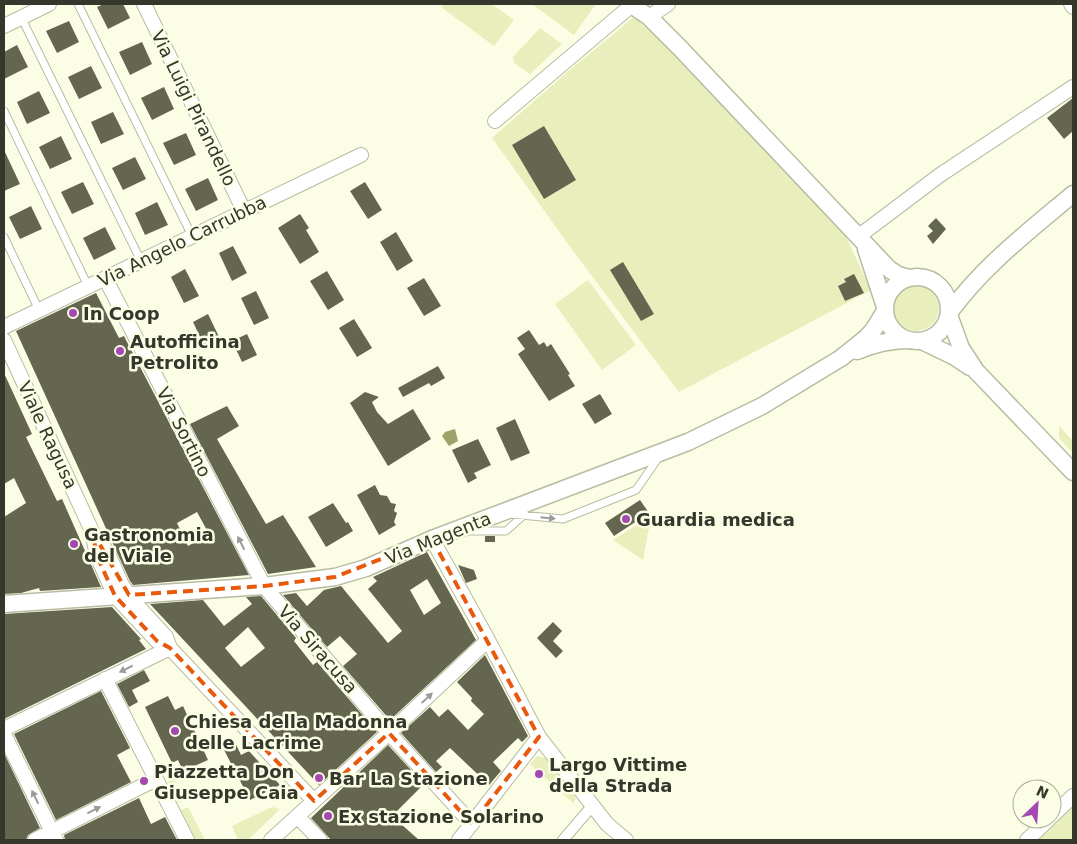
<svg xmlns="http://www.w3.org/2000/svg" width="1077" height="844" font-family="'DejaVu Sans',sans-serif">
<rect width="100%" height="100%" fill="#fbfee4"/>
<path fill="#e9eebd" d="M444,4H492L514,20L494,46L441,7Z
M532,4H596L574,35Z
M634,17L676,55L840,224L871,290L679,392L576,255L492,138L565,74Z
M540,28L562,44L530,74L514,63L513,57Z
M588,280L636,345L602,370L555,304Z
M893 308a23 23 0 1 1 46 0a23 23 0 1 1-46 0Z
M1059,426L1073,441V453L1059,438Z
M651,516L643,560L613,540Z
M537,756L546,758L576,799L573,803L530,764Z
M173,779L184,800L178,803L167,782Z
M1073,804V840H1035Z
M188,807L205,840H196L181,810Z
M272,807L280,809L248,840H238L232,826Z"/>
<path fill="#9da16a" d="M455,429L458,441L449,446L442,436L445,432Z"/>
<path fill="#646650" fill-rule="evenodd" d="M104,4H123L130,18L108,29L97,7Z
M69,21L79,42L57,53L46,31Z
M142,42L152,64L130,75L119,52Z
M17,45L28,67L4,79V52Z
M91,66L102,88L79,99L68,77Z
M164,87L174,109L152,120L141,98Z
M39,91L50,113L27,124L17,102Z
M1073,98V131L1064,139L1047,118Z
M113,112L124,134L101,144L91,122Z
M544,126L576,180L544,199L512,145Z
M186,133L196,155L174,165L163,143Z
M61,136L72,159L50,169L39,147Z
M4,150L20,184L4,191Z
M135,157L146,179L123,190L112,168Z
M208,178L218,200L196,211L185,189Z
M83,182L94,204L72,214L61,192Z
M365,182L382,210L368,219L350,191Z
M157,202L168,225L145,235L135,213Z
M31,206L42,229L20,239L9,217Z
M300,214L309,228L306,230L319,252L300,264L278,228Z
M936,218L946,229L933,244L927,236L933,231L928,226Z
M105,227L116,249L94,260L83,238Z
M396,232L413,261L397,271L380,242Z
M233,246L247,273L232,281L219,253Z
M623,262L654,314L641,321L610,270Z
M185,269L199,296L184,303L171,277Z
M327,271L344,300L328,310L310,281Z
M854,274L864,293L845,301L838,286L846,282L844,279Z
M424,278L441,306L424,316L407,288Z
M256,291L269,318L254,325L241,298Z
M96,293L119,338L124,336L127,342L249,575L133,585L130,581L16,331ZM197,512L209,534L188,546L177,523Z
M208,314L221,341L206,349L193,322Z
M354,319L372,348L357,357L339,328Z
M529,330L539,345L544,342L547,347L551,344L570,374L568,375L575,386L549,401L518,354L525,349L517,338Z
M247,334L257,355L242,362L232,341Z
M438,366L445,378L431,386L429,383L403,397L398,388Z
M4,373L32,434L26,437L57,501L62,499L101,587L40,591L39,588L21,593L4,594V517L26,503L14,478L4,484Z
M365,392L379,397L372,402L377,412L388,424L413,409L431,439L388,466L350,403Z
M600,394L612,414L595,424L582,404Z
M227,406L239,426L217,439L266,524L283,515L316,567L268,574L190,424Z
M515,419L530,453L511,461L496,428Z
M478,439L491,465L474,473L477,478L468,483L452,450Z
M375,485L380,495L387,496L391,503L396,504L394,511L397,513L394,522L396,525L379,535L357,495Z
M640,500L649,513L614,536L605,523Z
M333,503L346,523L348,522L353,531L326,547L308,517Z
M485,536H495V542H485Z
M427,552L476,640L390,720L343,666L357,654L340,636L327,647L283,595L296,593L307,606L324,590L341,586L388,643L402,631L368,589L377,581L373,577ZM427,579L441,603L424,615L410,590Z
M458,565L474,570L477,579L466,583Z
M261,596L296,638L294,641L313,665L317,662L377,732L319,785L150,604L203,600L224,626L252,604L246,597ZM248,627L265,648L241,667L225,648Z
M112,607L141,639L139,640L146,649L4,719V614Z
M553,622L562,631L553,641L563,651L556,658L537,638Z
M485,655L528,736L522,742L518,738L493,762L501,771L489,785L450,748L436,761L442,767L436,772L401,733L430,707L439,717L448,709L468,730L484,714L471,701L472,698L457,682Z
M144,670L150,681L132,690L138,702L129,707L117,684Z
M101,691L130,748L117,755L131,782L56,820L14,734Z
M168,696L175,710L183,706L208,760L183,771L178,760L172,763L145,707Z
M234,740L241,755L249,751L280,785L250,800L222,746Z
M388,745L424,784L392,816L419,840H331L311,818Z
M4,753L40,828L28,835L26,840H4Z
M139,798L151,824L165,817L177,840H65L64,835Z"/>
<g fill="none" stroke-linecap="round" stroke-linejoin="round">
<defs>
<path id="service" d="M78,4L192,236
M21,17L141,261
M4,111L88,286
M4,237L39,310
M510,514L563,519L636,490L659,457
M467,531H506L525,514"/>
<path id="pedestrian" d="M563,840L593,805"/>
<path id="minor" d="M144,4L244,211
M1071,4L1073,7
M649,17L668,4
M4,26L49,4
M495,121L632,5
M859,236L940,175L1073,87
M105,278L264,586L389,733L472,824
M4,327L361,155
M4,340L92,531L108,553L122,585L135,603L166,637L170,648
M92,531L97,556L115,596L157,641L170,648L314,801
M432,539L488,640L539,737L607,824L626,840
M105,679L187,840
M4,729L170,648
M4,734L56,840
M297,816L320,840
M1052,816L1073,796
M35,840L156,779
M271,840L389,733L488,640
M459,840L539,737
M1027,840L1049,819"/>
<path id="tertiary" d="M630,4L649,17L680,48L889,269L898,275L909,278
M866,249L885,307
M885 309a32 32 0 1 1 64 0a32 32 0 1 1-64 0Z
M949,313C983,266 1029,231 1073,194
M949,315L961,348L976,371L1073,472
M922,341L955,357L970,367
M857,351C874,344 888,340 907,340
M4,604L264,586L335,577L366,568L432,539L688,442L762,406L841,358L866,338L874,329L885,311"/>
</defs>
<use href="#service" stroke="#b9bba3" stroke-width="9"/>
<use href="#pedestrian" stroke="#b9bba3" stroke-width="12"/>
<use href="#minor" stroke="#b9bba3" stroke-width="16"/>
<use href="#tertiary" stroke="#b9bba3" stroke-width="19"/>
<use href="#service" stroke="#fff" stroke-width="7"/>
<use href="#pedestrian" stroke="#fff" stroke-width="10"/>
<use href="#minor" stroke="#fff" stroke-width="14"/>
<use href="#tertiary" stroke="#fff" stroke-width="16"/>
</g>
<defs><path id="oneway-solid" d="M-6-.8H1V-3.2L6.5 0L1 3.2V.8H-6Z" transform="scale(1.25)"/></defs>
<g fill="#9a9a96">
<use href="#oneway-solid" transform="translate(548 518) rotate(6)"/>
<use href="#oneway-solid" transform="translate(241 543) rotate(-117)"/>
<use href="#oneway-solid" transform="translate(126 669) rotate(154)"/>
<use href="#oneway-solid" transform="translate(427 698) rotate(-43)"/>
<use href="#oneway-solid" transform="translate(35 797) rotate(-116)"/>
<use href="#oneway-solid" transform="translate(94 810) rotate(-27)"/>
</g>
<path fill="none" stroke="#e8590c" stroke-width="4" stroke-dasharray="10 6" stroke-linejoin="round" d="M92,531L129,595L264,586L335,577L432,539L539,737L472,824L389,733L314,801L170,648L157,641L115,596L97,556Z"/>
<g fill="#a448b2" stroke="#fbfee4" stroke-width="2">
<circle cx="73" cy="313" r="5"/>
<circle cx="120" cy="351" r="5"/>
<circle cx="626" cy="519" r="5"/>
<circle cx="74" cy="544" r="5"/>
<circle cx="175" cy="731" r="5"/>
<circle cx="539" cy="774" r="5"/>
<circle cx="319" cy="778" r="5"/>
<circle cx="144" cy="781" r="5"/>
<circle cx="328" cy="816" r="5"/>
</g>
<g text-anchor="middle" dominant-baseline="central" stroke-width="5" stroke-linejoin="round" paint-order="stroke">
<g font-size="18" fill="#35362c" stroke="#fbfee4">
<text transform="translate(194 108) rotate(64)">Via Luigi Pirandello</text>
<text transform="translate(182 241) rotate(-26)">Via Angelo Carrubba</text>
<text transform="translate(184 432) rotate(63)">Via Sortino</text>
<text transform="translate(48 435) rotate(65)">Viale Ragusa</text>
<text transform="translate(438 538) rotate(-22)">Via Magenta</text>
<text transform="translate(318 649) rotate(49)">Via Siracusa</text>
</g>
<g font-size="18" font-weight="bold" fill="#35362c" stroke="#fbfee4" text-anchor="start">
<text x="83" y="313">In Coop</text>
<text x="130" y="341">Autofficina<tspan x="130" dy="21">Petrolito</tspan></text>
<text x="636" y="519">Guardia medica</text>
<text x="84" y="534">Gastronomia<tspan x="84" dy="21">del Viale</tspan></text>
<text x="185" y="721">Chiesa della Madonna<tspan x="185" dy="21">delle Lacrime</tspan></text>
<text x="549" y="764">Largo Vittime<tspan x="549" dy="21">della Strada</tspan></text>
<text x="154" y="771">Piazzetta Don<tspan x="154" dy="21">Giuseppe Caia</tspan></text>
<text x="329" y="778">Bar La Stazione</text>
<text x="338" y="816">Ex stazione Solarino</text>
</g>
</g>
<rect width="1077" height="844" fill="none" stroke="#35362c" stroke-width="10"/>
<g transform="translate(1037 804) rotate(25)"><circle r="24" fill="#fbfee4" stroke="#acae9a"/>
<path d="M0-4L9 19L0 12L-9 19Z" fill="#a448b2"/>
<text y="-8" font-size="14" font-weight="bold" text-anchor="middle" fill="#35362c">N</text>
</g>
</svg>
